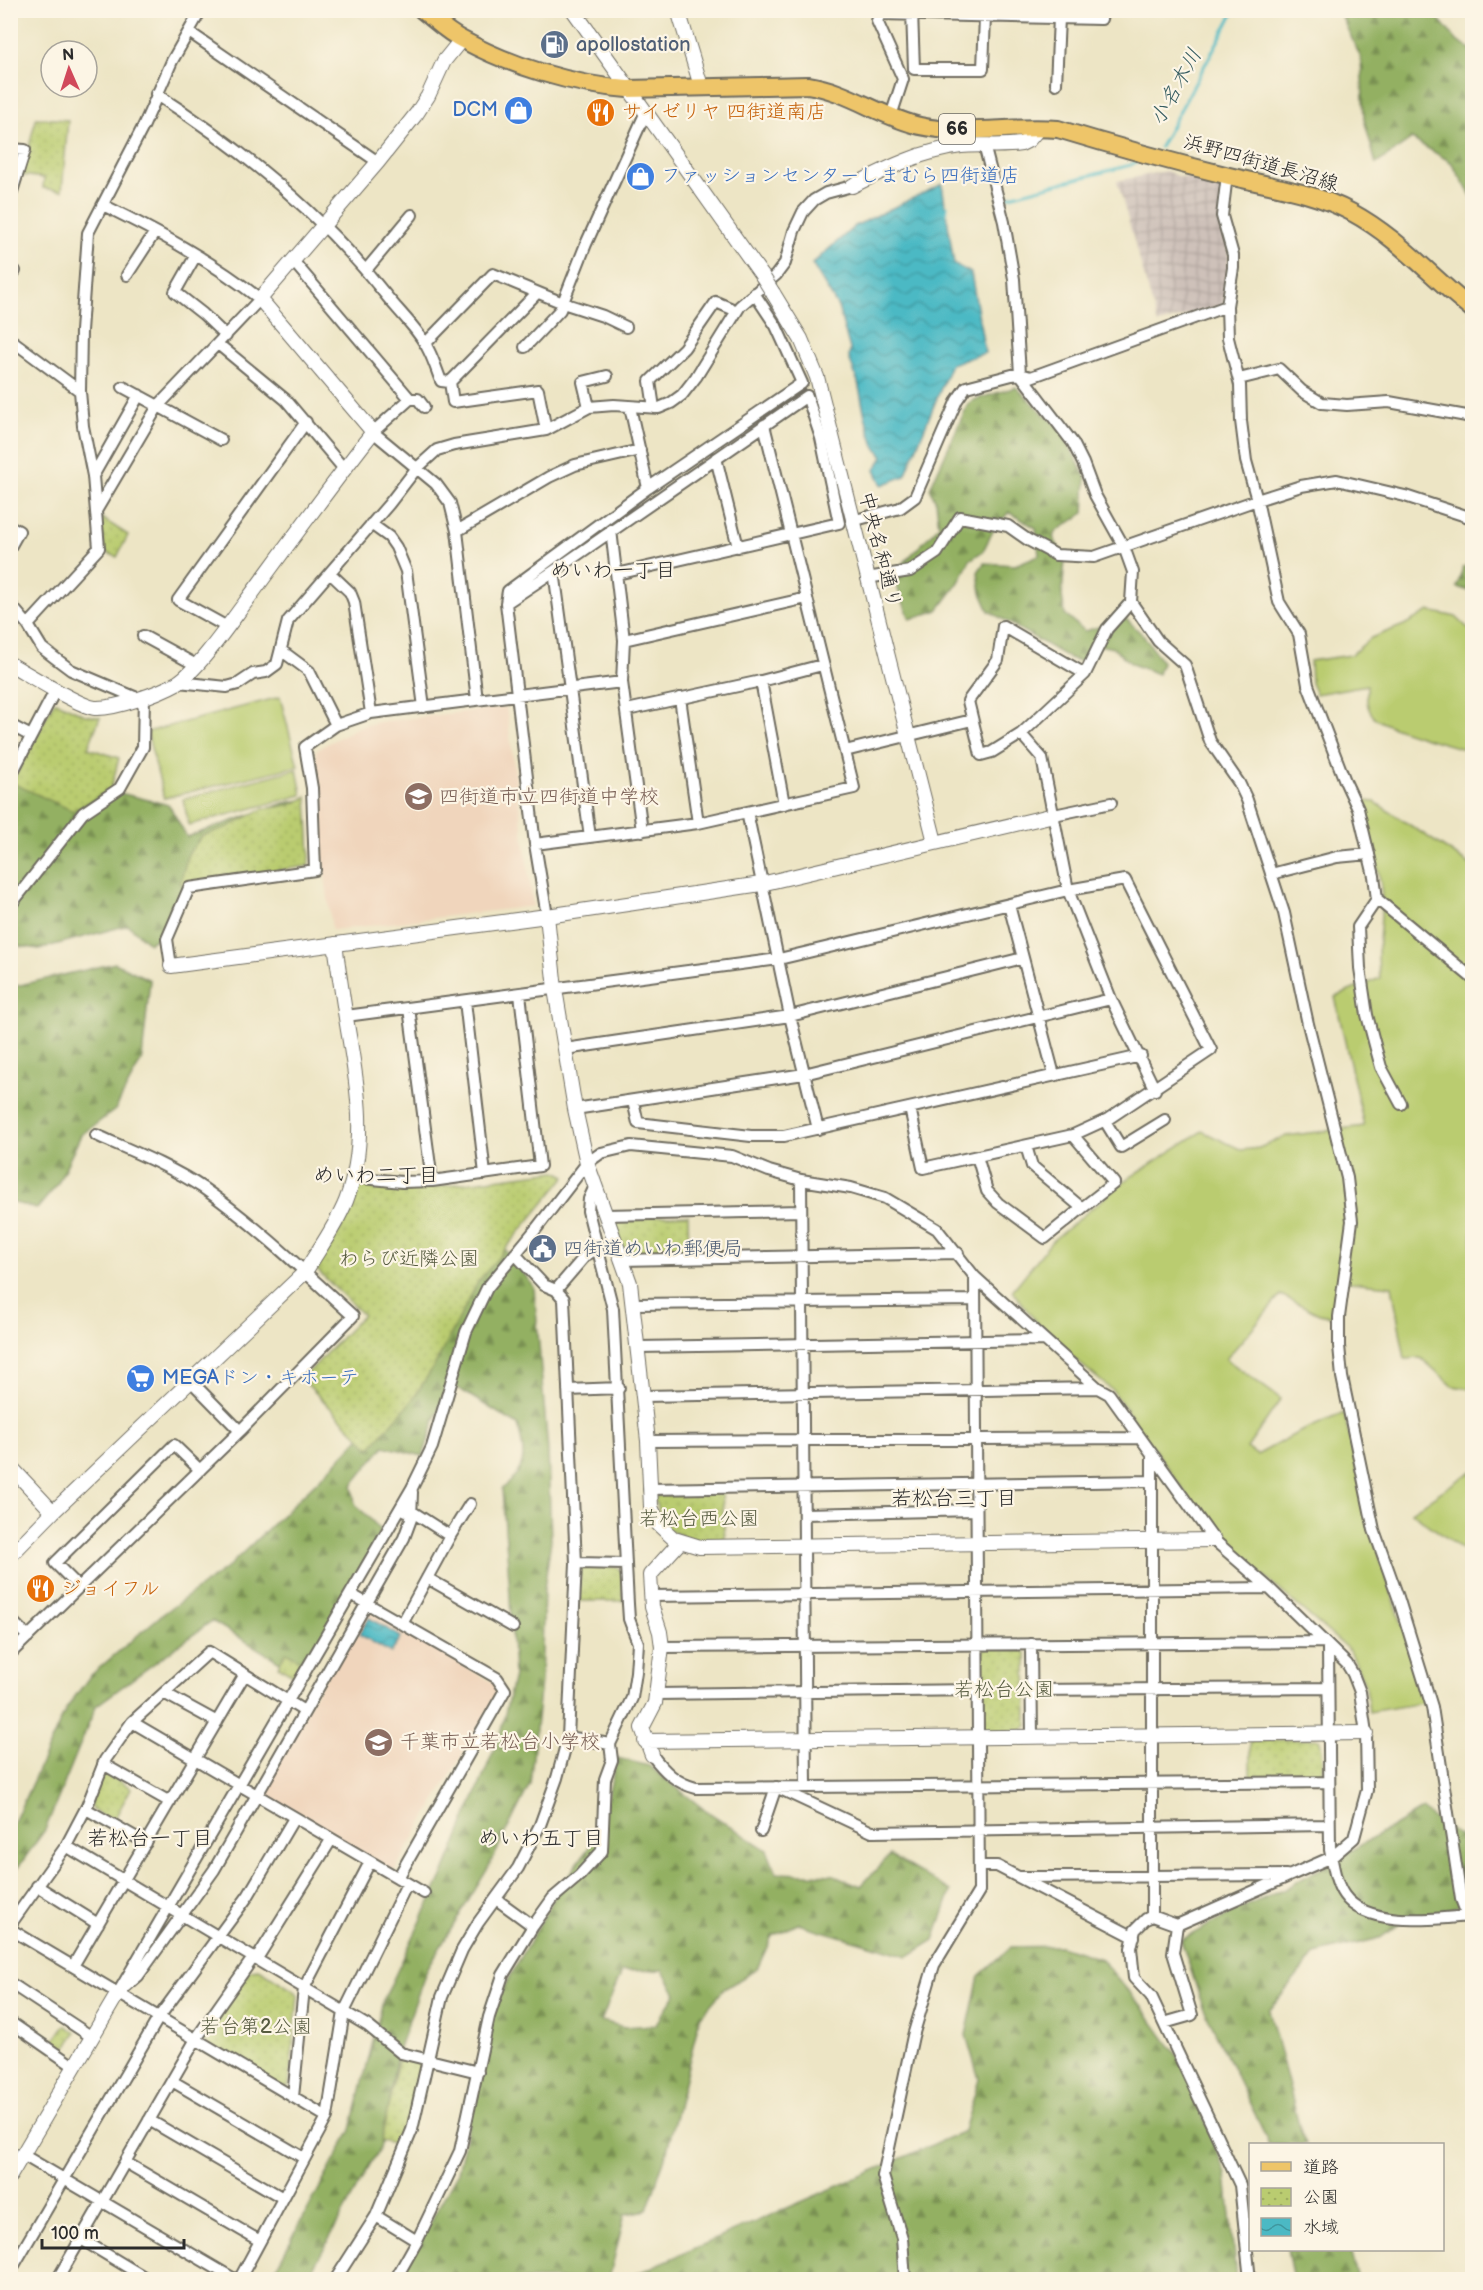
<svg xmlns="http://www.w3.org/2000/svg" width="1483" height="2290" font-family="'Balsamiq Sans','Klee One',sans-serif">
<defs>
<pattern id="industrial-grid" width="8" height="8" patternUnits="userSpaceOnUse" patternTransform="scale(1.5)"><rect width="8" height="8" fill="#cec1b9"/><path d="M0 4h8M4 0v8" fill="none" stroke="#b1a69f"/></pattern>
<pattern id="forest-firs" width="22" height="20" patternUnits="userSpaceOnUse" patternTransform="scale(1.5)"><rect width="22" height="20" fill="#93b062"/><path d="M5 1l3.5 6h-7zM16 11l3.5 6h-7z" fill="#788f51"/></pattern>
<pattern id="park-dots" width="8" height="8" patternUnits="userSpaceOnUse" patternTransform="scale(1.5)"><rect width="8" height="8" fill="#bacc70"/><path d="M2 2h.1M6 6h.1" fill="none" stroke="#a0af61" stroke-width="1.8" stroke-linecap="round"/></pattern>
<pattern id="water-waves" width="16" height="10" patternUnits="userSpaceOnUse" patternTransform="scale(1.5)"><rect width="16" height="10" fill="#4bb9c4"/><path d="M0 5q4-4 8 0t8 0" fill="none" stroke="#3f979f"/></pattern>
</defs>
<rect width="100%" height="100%" fill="#fcf5e5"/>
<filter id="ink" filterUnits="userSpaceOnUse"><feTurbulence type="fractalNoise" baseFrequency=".0167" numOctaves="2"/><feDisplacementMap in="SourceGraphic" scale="12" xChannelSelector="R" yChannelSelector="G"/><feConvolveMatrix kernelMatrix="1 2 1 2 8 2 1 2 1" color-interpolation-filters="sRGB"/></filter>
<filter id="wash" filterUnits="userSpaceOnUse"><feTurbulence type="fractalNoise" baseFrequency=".008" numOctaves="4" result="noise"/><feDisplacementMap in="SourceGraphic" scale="24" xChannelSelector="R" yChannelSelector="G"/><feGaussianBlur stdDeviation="1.35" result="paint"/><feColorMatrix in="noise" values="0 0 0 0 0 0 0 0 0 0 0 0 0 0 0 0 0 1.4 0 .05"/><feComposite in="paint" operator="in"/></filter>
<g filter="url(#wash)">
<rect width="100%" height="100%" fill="#ede5c5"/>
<path fill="#f0d5bc" d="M506,707L533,906L332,930L321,844L316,750L358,727L379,722Z
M369,1610L495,1684L497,1695L395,1870L388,1871L262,1797L260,1789L364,1612Z"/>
<path fill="url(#industrial-grid)" d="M1166,171L1180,177L1215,179L1221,188L1229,258L1224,305L1158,324L1117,181Z"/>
<path fill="#bacc70" stroke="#727c4e" stroke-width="1.5" d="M1429,611L1456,617L1472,632V751C1454,746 1384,728 1374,717C1365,707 1367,697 1367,685L1316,694L1311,683L1310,661L1351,655L1371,638L1404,625Z
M280,697L298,766L164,798L147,732Z
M297,769L302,795L189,825L183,799Z
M1365,801L1375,802L1472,866V1389L1453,1386L1421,1358L1405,1359L1392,1286L1339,1281L1334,1317L1319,1314L1281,1295L1226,1359L1281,1399L1247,1448L1257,1455L1297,1433L1344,1413L1369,1525L1428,1702L1369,1712L1366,1686L1350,1651L1214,1533L1113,1391L1048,1337L1012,1291L1052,1241L1126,1180L1202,1131L1242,1150L1259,1148L1286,1136L1364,1126L1335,997L1380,978C1374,948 1385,916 1381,886C1377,859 1368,831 1362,804Z
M1472,1471V1556L1411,1512Z"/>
<path fill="url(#forest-firs)" stroke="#5f6e46" stroke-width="1.5" fill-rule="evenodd" d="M1339,11H1432L1458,42L1472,50V197L1451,162L1412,139L1376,164L1364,119L1361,58Z
M1016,387L1061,430L1086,478L1084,513L1057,531L1053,537L1065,559L1062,596L1065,615L1085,631L1126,619L1144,636L1162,662L1158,674L1132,664L1113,648L1094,644L1087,663L1069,658L989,611L981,593L978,572L984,563L1015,565L1039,555L1036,528L1009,512L994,529L983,551L970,560L959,582L938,610L910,619L892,575L939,526L936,502L930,488L968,404L974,400Z
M1472,564V592L1457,587L1463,567Z
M10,784L103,789L169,805L187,837L284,803L302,800L211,852L173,909L159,937L149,943L128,925L39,949L19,946L11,940Z
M115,963L150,980L142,1059L115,1110L81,1135L57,1185L37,1209L11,1202V987Z
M502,1245L534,1287L548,1451L551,1540L544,1589L541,1681L530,1784L487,1870L427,1969L397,2053L382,2143L307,2279H270L351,2130L383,2001L445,1870L500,1735L514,1675L509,1579L502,1489C528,1469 525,1455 518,1425L448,1382L423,1456L384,1446L352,1485L355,1504L381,1530L351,1590L300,1674L212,1621L96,1706L45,1830L11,1877V1829L66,1709L90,1676L159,1617L228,1567L333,1466L422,1370L430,1341Z
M617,1758L649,1766L705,1810L767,1850L776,1873L834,1875L861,1886L890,1855L951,1891L934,1940L908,1956L798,1924L772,1936L757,1969L724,1989L700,2017L667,2151L647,2210L625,2214L609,2279L398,2280L458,2172L494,2005L559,1890L599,1833ZM663,1970L676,1994L655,2025L624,2027L601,2021L622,1971Z
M1422,1810L1472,1845V1900L1450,1909L1404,1921L1380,1938L1315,1954L1269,2011L1301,2132L1306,2144H1267L1266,2137L1203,2007L1181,1940L1239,1909L1281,1891Z
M1060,1946L1101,1959L1146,2012L1183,2063L1226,2174L1236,2279L622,2280L964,2131L979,2079L966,2035L979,1976L1011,1947Z
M1287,2250H1350L1358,2279H1293Z"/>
<path fill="url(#park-dots)" stroke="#727c4e" stroke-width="1.5" d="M36,118L68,120L62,191L43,188L44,178L22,175Z
M100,517L128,535L117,557L105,552Z
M54,702H57L85,715L100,717L88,748L119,758L111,789L73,811L12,783Z
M307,797L310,859L308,866L180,884L188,854L202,836L226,828L262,809L290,805Z
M556,1171L566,1176L478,1282L437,1361L414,1398L370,1448L302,1379L363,1315L316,1269L342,1227L355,1191L361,1186L434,1187Z
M688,1215L689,1252L628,1253L624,1250L614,1220L616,1218Z
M722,1493L725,1542L699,1543L666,1529L653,1496Z
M580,1567H617L622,1572L623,1601H579Z
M986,1647H1018L1026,1653L1027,1726L1021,1731H986L982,1727V1653Z
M286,1652L305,1663L296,1677L278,1666Z
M1319,1739C1323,1749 1325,1770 1319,1779L1250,1780V1741Z
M103,1774H108L131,1788L113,1822L92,1810L90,1804Z
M259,1969L296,1992L298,1995L289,2086L283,2089L203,2043L202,2036L250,1970Z
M65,2025L76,2033L60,2055L49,2047Z
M399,2054L422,2061L425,2066L402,2146L381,2141Z"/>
<path fill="url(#water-waves)" stroke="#3b7278" stroke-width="1.5" d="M942,184L954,264L971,273L985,353L951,364L905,476L882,485L875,470L883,457L873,443L865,416L858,382L849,358L850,349L838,307L812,264L855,226Z
M369,1618L401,1637L391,1653L359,1634Z"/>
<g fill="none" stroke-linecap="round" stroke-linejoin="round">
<path stroke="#4bb9c4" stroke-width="3" d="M1160,147L1235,10
M1006,197L1131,165L1139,160
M945,214L947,206"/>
</g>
</g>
<g filter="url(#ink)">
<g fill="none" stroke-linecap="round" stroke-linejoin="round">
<defs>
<path id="minor" d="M912,11L914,69H983L985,16
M576,15L588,10
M189,32L378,162
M1056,84L1059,18
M156,94C242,149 321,213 385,294C399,312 419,330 429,351C434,361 437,371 441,381L450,382L537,293
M891,116L903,79L877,21L880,14L1101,19L1103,10
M984,145L1004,222L1014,279L1020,374L1073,443L1083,463L1095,495L1124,547L1133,572L1131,602L1107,629L1085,674L1021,734L992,752L981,755L968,701L998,660L1003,626L1085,674
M10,149L25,150L10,198
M1227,175L1222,216L1233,255V268L1227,306L1228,338L1240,385L1241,421L1246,461L1257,500L1279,602L1299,634L1308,685L1345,781L1358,809L1374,876L1377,899L1358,927L1360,968L1367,1015L1376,1049L1381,1067L1401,1104
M196,255L175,292L203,314L226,336
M293,261L410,399H418L424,407
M10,268L15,271L10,277
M366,270L412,215
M127,275L155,232
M14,342L80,391
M218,344L286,400L344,469
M425,344L493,274L563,303L603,316L626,327
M525,347L560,310L586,244L645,114
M1239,379L1279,369L1302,391L1322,403L1347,405L1389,402L1472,417
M450,382L453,402L538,390L546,430
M123,387L221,440
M410,399L373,432L436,484L450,503L457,531L477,700
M589,407L583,382L607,376
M630,407L648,488
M654,408L650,381L684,348L716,302L737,311
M716,458L738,547
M93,476L139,395
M96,511L158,406L260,299C212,261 158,232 103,205
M852,521L900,508L915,497L957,400L966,387L1012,375L1020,374L1031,377L1227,306
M371,524L389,537L396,547L406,571L424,707
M10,526L19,531L10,547
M611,530L624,640L622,682L642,831
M457,531L549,477L575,465L640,450
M554,571L590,837
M330,573L350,592L354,602L371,713
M867,578L910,571L937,553L960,517L1008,526L1028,540L1056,555L1094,557L1257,500L1301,486L1337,480L1405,496L1472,518
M1131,602L1158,641L1185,665L1210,741L1239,783L1247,800L1284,913L1308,1024L1347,1178L1352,1221L1339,1317V1346L1342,1377L1374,1530L1398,1597L1432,1707L1461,1899L1472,1928
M506,603L554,571L807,396L821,438L839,523L617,574
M10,604L28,625L42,648L55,658L71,670L137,698
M28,625L99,548L93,476L83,426L80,391L81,331L88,233L144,125L172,61L201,10
M227,627L178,600L306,422
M143,636L196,665
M624,640L807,598
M282,651L309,671L336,725
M761,681L784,804
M178,682L227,687L238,684L253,674L266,672L277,664L288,621L389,504L416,469L437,450L454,445L546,430L589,407L614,405L659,408L671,403L682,395L696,377L740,306L776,275L785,263L794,231L803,212L814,200L826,193L852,186
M680,698L698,823
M627,710L761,681L822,665
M10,725L31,736
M1021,734L1042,758L1068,890L1111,999L1155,1090
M845,751L972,720
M10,777L56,689
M747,812L790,1016L818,1129
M1054,815L1111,803
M535,844L698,823L854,788L764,425
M1271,874L1337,857L1369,854
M1377,899L1471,977
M1009,905L1054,1075
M10,906L83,813L120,788L143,747L144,696
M547,916L535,844L506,603L508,591L648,488L802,383L776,326L754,293
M171,966L167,939L189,888L315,870L312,788L305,747L336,725L371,713L622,682
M465,1001L485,1174
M409,1008L432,1181
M346,1016L779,959L1068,890L1125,880L1211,1050L1108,1119L1073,1135L923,1168L910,1108
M565,1049L790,1016L1023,958
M633,1101L638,1123L751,1136H784L1141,1056
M575,1109L804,1074L1111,999
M1105,1121L1121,1147L1165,1120
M1073,1135L1114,1183L1082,1208
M977,1156L987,1191L998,1203L1045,1238L1082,1208L1032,1166L1026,1146
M353,1177L402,1182L432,1181L540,1166L520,994
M801,1180L806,1787
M605,1215L801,1211
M621,1260L958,1253
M556,1290L586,1255L597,1249
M634,1304L975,1300
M639,1347L1045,1340
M191,1381L240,1431
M568,1390L619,1388
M643,1396L1098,1388
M648,1441L1139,1438
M649,1489L1152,1481
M406,1511H411L450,1536
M804,1514L976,1510
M576,1563L626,1564
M427,1578L513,1627
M79,1587L55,1563L174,1445L200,1470
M352,1595L497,1678L505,1690L398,1878
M651,1596L1269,1588
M10,1619L28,1637
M402,1624L450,1536L470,1504
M1031,1644L1032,1737
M662,1647L1323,1642
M1328,1648L1330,1850C1333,1864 1335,1882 1344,1895C1367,1928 1434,1919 1468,1916
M10,1654L240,1431L353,1316C306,1273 256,1225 203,1188C170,1166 132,1151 96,1135
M1031,1690L1328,1688
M164,1693L217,1722
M657,1694L978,1690
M132,1722L424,1893
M568,1737L610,1744
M652,1755C664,1771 676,1783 696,1788L1329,1782
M103,1764L170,1802
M86,1809L146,1843
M761,1831L776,1787L872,1832L1329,1825
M66,1846L368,2026L401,2053L478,2072
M979,1866H997L1134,1937
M1019,1877L1286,1875
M37,1886L98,1924
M496,1899L533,1926
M1152,1916V1454
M10,1925L66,1846L87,1806L105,1760L132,1722L209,1652L304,1711
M1177,1925L1152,1916L1146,1919L1135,1930L1131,1948L1134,1978L1151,1996L1240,2185L1250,2280
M10,1929L327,2117
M256,1960L331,1840
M73,1966L245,1674
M10,1983L92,2037
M124,1988L138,1976L214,1870L404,1538L411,1519L412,1492
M118,1993L412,1488L432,1447L466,1332L487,1288L536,1229L587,1163L601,1153L631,1146L732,1156L769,1171L801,1180L851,1188L885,1198L937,1229L975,1277L1098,1388L1109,1394L1214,1540L1269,1588L1347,1664L1353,1674L1360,1692L1366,1733L1367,1790L1354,1838L1332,1857L1177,1925L1173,1953L1192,2015L1164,2023
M10,2022L75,2067
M172,2081L304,2158
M293,2097L304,1988L370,1862
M149,2120L283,2198
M23,2155L236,2280
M125,2162L260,2241
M376,2216L417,2241
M81,2239L149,2280
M10,2272L159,2017L248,1896L294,1818
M57,2280L196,2039L253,1958
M239,2280L327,2117L344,2012L407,1884
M335,2280L376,2216L412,2130L442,1997L462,1950L478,1923L518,1868L540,1825L557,1778L568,1737L576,1563L564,1299L556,1290L544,1285L515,1254
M395,2280L417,2241L460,2151L489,2017L503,1975L533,1926L553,1898L580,1875L602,1851L605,1779L612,1760L610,1744L632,1698L636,1672L638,1643L629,1619L628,1604L613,1309L588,1211L589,1199L595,1186
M905,2280L902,2238L883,2176L913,2036L934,1965L979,1891L975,1277"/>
<path id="tertiary" d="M573,10L763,277
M678,10L701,86
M852,186C888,168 921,151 961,146C981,144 1001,147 1021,144L1029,140L1039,128
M773,293L801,339L817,377L935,842
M10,664C28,674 78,706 95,708C116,709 159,693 177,683C197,671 230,623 245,603C287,546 329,488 373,432L260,299L378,162L417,113L428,96L444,61L461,40
M547,916L555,989L575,1109L587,1163L630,1283L648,1441L651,1507L659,1525L674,1539L700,1547L1214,1540
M171,966L547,916L761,884L1054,815
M10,1466L53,1512
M10,1556L53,1512L305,1272C319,1249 336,1226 346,1201C368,1144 358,1087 348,1030C343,1001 339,972 335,944
M645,1741L1366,1733
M652,1755L642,1728L655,1703L662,1647L660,1632L652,1607L650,1575L680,1542
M10,2176L118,1993"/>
<path id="primary" d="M422,10C435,20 448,33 463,40C511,66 573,85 627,89L808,85C848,91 881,117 920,126C965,136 1012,125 1058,129C1114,146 1172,162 1229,176C1270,186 1314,192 1351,212C1398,237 1431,277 1472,309"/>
</defs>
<use href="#minor" stroke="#6f6c61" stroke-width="14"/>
<use href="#tertiary" stroke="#6f6c61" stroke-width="16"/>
<use href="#primary" stroke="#6f6c61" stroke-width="20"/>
<use href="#minor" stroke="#fff" stroke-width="10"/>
<use href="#tertiary" stroke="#fff" stroke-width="14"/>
<use href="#primary" stroke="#eec569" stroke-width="16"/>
<defs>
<path id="tertiary-bridge" d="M763,277L773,293"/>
</defs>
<use href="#tertiary-bridge" stroke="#6f6c61" stroke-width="16" stroke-linecap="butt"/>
<use href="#tertiary-bridge" stroke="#fff" stroke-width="14"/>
</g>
</g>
<defs>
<symbol id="fuel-disc" viewBox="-11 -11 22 22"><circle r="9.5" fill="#5c6f8a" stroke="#fcf5e5"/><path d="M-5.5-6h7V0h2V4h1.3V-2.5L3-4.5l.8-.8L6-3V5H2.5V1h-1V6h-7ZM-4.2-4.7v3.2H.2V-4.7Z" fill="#fff"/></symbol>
<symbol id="shop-disc" viewBox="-11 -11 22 22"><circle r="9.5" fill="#3f7fe0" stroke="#fcf5e5"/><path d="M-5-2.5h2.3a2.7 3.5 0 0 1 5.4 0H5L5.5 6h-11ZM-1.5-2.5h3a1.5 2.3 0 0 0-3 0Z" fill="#fff"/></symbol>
<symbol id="restaurant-disc" viewBox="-11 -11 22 22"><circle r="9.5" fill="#e8710a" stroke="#fcf5e5"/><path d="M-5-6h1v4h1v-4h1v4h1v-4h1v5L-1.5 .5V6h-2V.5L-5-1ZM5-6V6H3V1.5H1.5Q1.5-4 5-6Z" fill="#fff"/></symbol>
<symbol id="school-disc" viewBox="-11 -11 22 22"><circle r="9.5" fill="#8d6e63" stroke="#fcf5e5"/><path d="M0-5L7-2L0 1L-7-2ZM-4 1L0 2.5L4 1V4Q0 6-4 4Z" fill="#fff"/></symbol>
<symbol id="civic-disc" viewBox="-11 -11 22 22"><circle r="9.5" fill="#5c6f8a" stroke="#fcf5e5"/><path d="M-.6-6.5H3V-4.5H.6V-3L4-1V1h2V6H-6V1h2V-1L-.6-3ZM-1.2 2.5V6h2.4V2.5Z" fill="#fff"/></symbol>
<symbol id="supermarket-disc" viewBox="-11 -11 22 22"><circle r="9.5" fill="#3f7fe0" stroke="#fcf5e5"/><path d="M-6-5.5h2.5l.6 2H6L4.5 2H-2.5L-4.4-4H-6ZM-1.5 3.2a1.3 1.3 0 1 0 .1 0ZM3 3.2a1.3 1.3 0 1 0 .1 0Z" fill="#fff"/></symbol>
</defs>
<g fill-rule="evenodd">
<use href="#fuel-disc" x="538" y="28" width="33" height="33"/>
<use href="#shop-disc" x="502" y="94" width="33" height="33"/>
<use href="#restaurant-disc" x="584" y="96" width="33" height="33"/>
<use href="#shop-disc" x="624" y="160" width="33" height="33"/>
<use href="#school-disc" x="402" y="780" width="33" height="33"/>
<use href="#civic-disc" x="526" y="1232" width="33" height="33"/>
<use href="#supermarket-disc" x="124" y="1362" width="33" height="33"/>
<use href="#restaurant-disc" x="24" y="1572" width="33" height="33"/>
<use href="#school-disc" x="362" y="1726" width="33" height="33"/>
</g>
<g text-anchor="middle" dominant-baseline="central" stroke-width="4.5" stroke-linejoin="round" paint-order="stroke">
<rect fill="#fcf5e5" stroke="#6a6863" stroke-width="1.5" x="939" y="114" width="36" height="30" rx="4.5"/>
<g font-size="18" font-weight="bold" fill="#2b2b2b">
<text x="957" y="129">66</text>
</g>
<g font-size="20" fill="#4e5e75" stroke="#fcf5e5" text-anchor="start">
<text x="576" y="45">apollostation</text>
<text x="563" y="1249">四街道めいわ郵便局</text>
</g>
<g font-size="20" fill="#366cbe" stroke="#fcf5e5" text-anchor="start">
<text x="498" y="110" text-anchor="end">DCM</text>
<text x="661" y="176">ファッションセンターしまむら四街道店</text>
<text x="162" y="1378">MEGAドン・キホーテ</text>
</g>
<g font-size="20" fill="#c56008" stroke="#fcf5e5" text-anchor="start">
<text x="622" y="112">サイゼリヤ 四街道南店</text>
<text x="61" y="1589">ジョイフル</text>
</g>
<g font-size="20" fill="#2b2b2b" stroke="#fcf5e5">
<text transform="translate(1261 163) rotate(16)">浜野四街道長沼線</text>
<text transform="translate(880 550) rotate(76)">中央名和通り</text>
</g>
<g font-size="20" fill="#785e54" stroke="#fcf5e5" text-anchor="start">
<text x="439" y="797">四街道市立四街道中学校</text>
<text x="400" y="1742">千葉市立若松台小学校</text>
</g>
<g font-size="20" fill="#565b40" stroke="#fcf5e5">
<text x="409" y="1259">わらび近隣公園</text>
<text x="699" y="1519">若松台西公園</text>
<text x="1004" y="1690">若松台公園</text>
<text x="256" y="2027">若台第2公園</text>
</g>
<g font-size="21" font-style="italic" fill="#365d61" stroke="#fcf5e5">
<text transform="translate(1176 87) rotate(-61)">小名木川</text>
</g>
<g font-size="21" fill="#2b2b2b" stroke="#fcf5e5">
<text x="613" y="570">めいわ一丁目</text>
<text x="376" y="1175">めいわ二丁目</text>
<text x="954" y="1498">若松台三丁目</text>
<text x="150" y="1838">若松台一丁目</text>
<text x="541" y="1838">めいわ五丁目</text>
</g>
</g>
<rect width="1483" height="2290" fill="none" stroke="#fcf5e5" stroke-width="36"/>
<rect x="1249" y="2143" width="195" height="108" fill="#fcf5e5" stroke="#a8a49b" stroke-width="1.5"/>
<rect x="1261" y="2162" width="30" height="9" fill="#eec569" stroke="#a8a49b" stroke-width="1.5"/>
<text x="1303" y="2173" font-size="18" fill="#2b2b2b">道路</text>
<rect x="1261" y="2188" width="30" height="18" fill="url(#park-dots)" stroke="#a8a49b" stroke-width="1.5"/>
<text x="1303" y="2203" font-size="18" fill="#2b2b2b">公園</text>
<rect x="1261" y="2218" width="30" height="18" fill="url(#water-waves)" stroke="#a8a49b" stroke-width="1.5"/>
<text x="1303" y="2233" font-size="18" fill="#2b2b2b">水域</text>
<g transform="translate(69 69) rotate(357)"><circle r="28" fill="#fcf5e5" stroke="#a8a49b" stroke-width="1.5"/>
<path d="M0-4.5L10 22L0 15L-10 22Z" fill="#d1495b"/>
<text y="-9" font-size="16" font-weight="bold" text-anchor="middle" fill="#2b2b2b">N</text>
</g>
<path d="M42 2239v9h142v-9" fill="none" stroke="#2b2b2b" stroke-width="3"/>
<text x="51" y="2239" font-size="18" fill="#2b2b2b" stroke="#fcf5e5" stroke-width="4.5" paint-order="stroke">100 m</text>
</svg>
